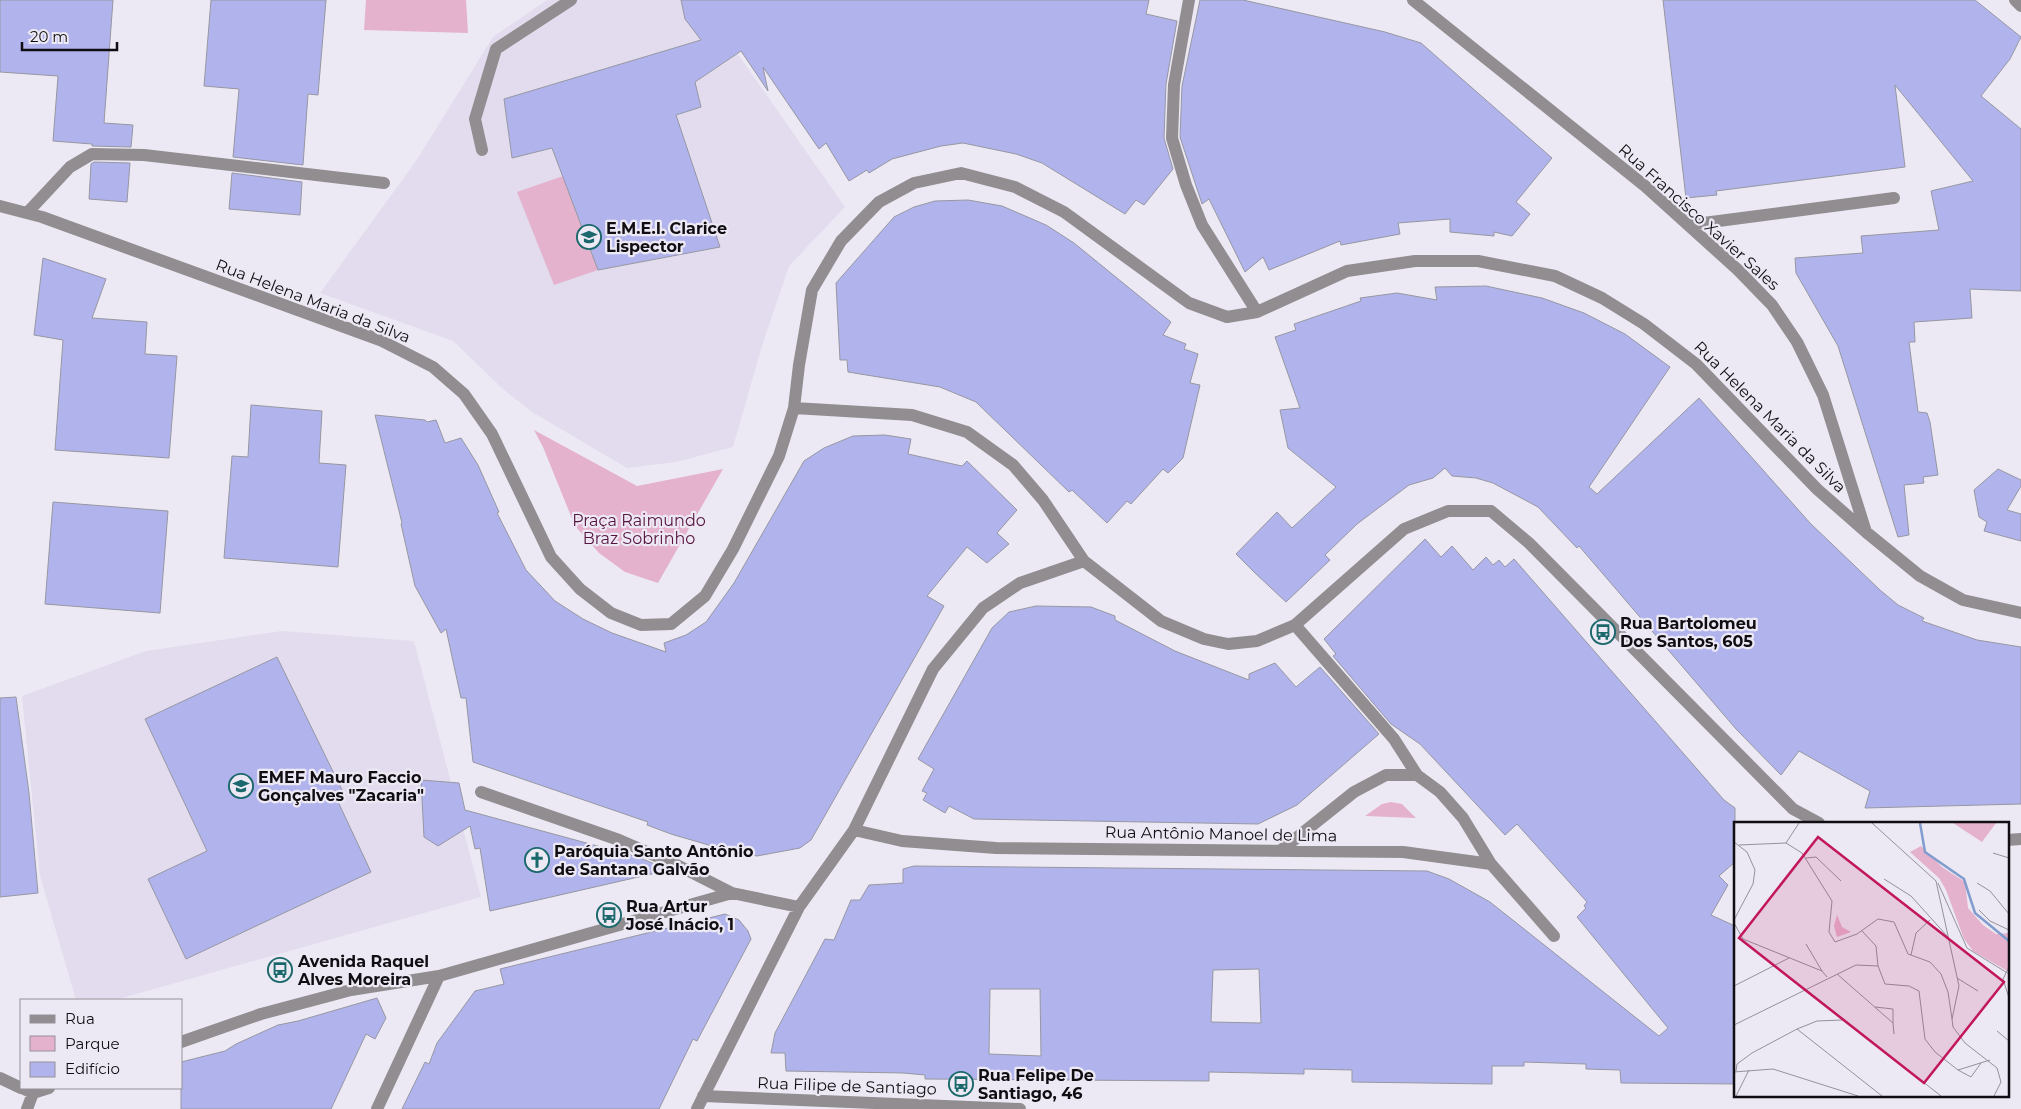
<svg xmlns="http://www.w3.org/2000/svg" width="2021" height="1109" font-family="Montserrat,sans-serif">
<rect width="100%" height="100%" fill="#ede9f4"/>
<path fill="#e2dcee" d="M547,0H700L845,207L789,266L761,349L733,447L676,462L627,468L532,412L503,389L453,341L320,293L416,161L493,37Z
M282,631L414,641L481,897L115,1000H76L40,876L22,696L146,651Z"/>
<path fill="#e5b2ce" d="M366,0H466L468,33L364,30Z
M563,176L598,270L554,285L517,192Z
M534,430L637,486L723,469L658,583L625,572L599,553L575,526L543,447Z
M1391,802L1402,804L1416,818L1365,816L1382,804Z"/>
<path fill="#b1b4ec" stroke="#9697a2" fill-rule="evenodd" d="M0,0H113L104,123L133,125L131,147L92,146V144L53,141L58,76L0,72Z
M211,0H326L318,95L308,94L303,165L233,157L239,89L204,86Z
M681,0H1149L1146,14L1177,21L1166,84L1164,138L1173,169L1144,205L1136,200L1125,214L1042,163L1016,154L963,143L941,146L892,159L869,173L867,170L849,181L826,143L819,149L763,67L768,91L741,51L695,82L701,107L676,115L720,247L598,270L552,148L512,158L504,99L701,40L685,19Z
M1200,0H1243L1385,32L1421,43L1552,158L1516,202L1530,214L1512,236L1494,232V236L1450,232V219L1398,223L1400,234L1341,245L1340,241L1269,270L1263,257L1245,272L1209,199L1202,204L1180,137L1182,86Z
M1663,0H1975L2021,37L2010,59L1981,96L2021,129V291L1970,289L1972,318L1914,322L1915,342H1909L1918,412L1927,413L1930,422L1938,475L1923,477L1924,483L1904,485L1909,535L1898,537L1838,346L1796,273L1795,258L1863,253L1861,236L1939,230L1931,191L1973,181L1895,85L1905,167L1716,191L1717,195L1686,198Z
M94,162L130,163L127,202L89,199L91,164Z
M232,173L302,182L300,215L229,209Z
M968,200L1002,206L1046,225L1074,243L1171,322L1163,335L1186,344L1184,349L1198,354L1190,383L1200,385L1183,458L1168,473L1163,469L1131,504L1127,501L1107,523L1072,490L1069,492L976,402L940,387L848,372L847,360H840L836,283L894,217L914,207L935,201Z
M43,258L106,279L92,318L147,322L145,354L177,356L169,458L55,450L63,340L34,335Z
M1486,286L1542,298L1584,313L1625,334L1670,367L1589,487L1597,494L1699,398L1810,523L1880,590L1898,605L1924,618L1922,621L1977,640L2021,647V804L1865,808L1870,791L1799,751L1781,775L1736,729L1579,546L1577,548L1538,507L1493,483L1476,478L1452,476L1445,468L1433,478L1409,485L1357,524L1325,555L1330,560L1286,602L1254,572L1236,554L1277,512L1292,528L1336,487L1288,448L1280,410L1300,408L1275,337L1296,330L1294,324L1361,301L1360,298L1397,293L1437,300L1435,287Z
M251,405L322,411L319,463L346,465L338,567L224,558L232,456L248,457Z
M375,415L425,420L427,422L436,420L445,443L461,438L478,465L499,512L497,513L526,570L555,601L583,619L612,633L666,652L664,643L686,635L706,622L734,583L804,461L824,448L853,436L885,435L911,439L908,454L962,466L967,461L1017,510L997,533L1009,544L987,563L967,547L927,596L944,606L811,840L800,848L757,856L722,849L671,834L647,825L648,822L473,762L466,698H461L446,629L441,633L415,586L401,524L402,523Z
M1998,469L2021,480V486L2007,510L2021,514V541L1984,531L1987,522L1979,517L1974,490Z
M53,502L168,511L160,613L45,604Z
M1425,539L1441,557L1452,546L1473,570L1486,557L1493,565L1499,560L1505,567L1514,559L1724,800L1735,808V862L1719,876L1728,885L1711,915L1735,926V1084L1621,1083L1620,1070L1586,1069V1064L1524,1062V1066H1492V1084L1352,1082V1070L1304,1069V1074L1209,1072V1081L925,1079V1075L903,1073L786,1071L785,1053H771L775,1033L825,939L834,940L851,900H860L869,885L903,883V869L914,866L1427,871L1449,879L1490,902L1659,1036L1668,1028L1577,917L1586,908L1584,906L1587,902L1517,824L1505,835L1420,744L1391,724L1333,656L1336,654L1324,639ZM1259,969L1261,1023L1211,1022L1213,970ZM990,989H1040L1041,1056L989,1054Z
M1036,606L1091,607L1115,616V620L1175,651L1249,680V674L1275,663L1296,687L1320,667L1379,734L1297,805L1258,824L974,819L949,806L945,813L923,800L927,793L922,791L934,769L918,759L992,628L1009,612Z
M277,657L343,792L333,791L371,872L186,959L148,879L207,851L145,719Z
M16,697L29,793L38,893L0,897V698Z
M421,780L459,783L465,810L638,857L669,870L490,911L480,848L475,849L470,826L438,846L424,837Z
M725,914L739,920L748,931L751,939L697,1041L693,1039L659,1109H402L425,1062L429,1064L437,1043L475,991L504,984L500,969Z
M377,998L386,1018L375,1039L366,1034L331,1109H181V1062L225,1051L236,1044L278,1025L298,1021Z"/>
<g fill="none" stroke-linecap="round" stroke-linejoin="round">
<path stroke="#918d91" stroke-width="12" d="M482,150L475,119L496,49L571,0
M1295,625L1394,739L1417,775"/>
<path stroke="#918d91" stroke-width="12" d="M1189,0L1174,85L1172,138L1186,185L1202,225L1257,312
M1413,0L1645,186L1738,270L1772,305L1797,342L1823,395L1866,532L1920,576L1963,600L2021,613
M2015,0L2021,6
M0,206L42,217L380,340L433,367L464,394L492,434L551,557L580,589L611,613L641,625L671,624L705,596L733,549L779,456L794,408L799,365L812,290L841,241L879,202L914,183L961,173L1015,187L1064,212L1189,303L1227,317L1257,312L1347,271L1415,261H1478L1555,276L1602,298L1644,324L1696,364L1817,489L1866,532
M27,213L70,167L92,154L144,155L384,183
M1688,225L1894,198
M794,408L912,415L967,432L1013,465L1043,500L1084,561L1161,621L1204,639L1228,644L1257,641L1295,625L1404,529L1448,511H1491L1529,543L1793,809L1819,823
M481,792L619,840L677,865L732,893
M854,830L902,841L996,848L1403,852L1491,864L1554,936
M2007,840L2021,839
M1280,851L1354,792L1386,775H1417L1440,792L1463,818L1491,864
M181,1042L261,1014L351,990L439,976L732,893L799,907
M0,1078L21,1088
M22,1088L33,1093L49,1088
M703,1096L1020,1109
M27,1109L33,1093
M377,1109L439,976
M697,1109L799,907L854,830L933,669L983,608L1020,583L1084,561"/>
</g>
<defs>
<symbol id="school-ring" viewBox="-11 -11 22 22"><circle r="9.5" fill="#ede9f4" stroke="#1a686b" stroke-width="1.5"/><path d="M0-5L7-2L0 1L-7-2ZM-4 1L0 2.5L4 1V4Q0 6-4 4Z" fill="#1a686b"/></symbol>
<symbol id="bus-ring" viewBox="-11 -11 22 22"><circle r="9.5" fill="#ede9f4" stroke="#1a686b" stroke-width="1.5"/><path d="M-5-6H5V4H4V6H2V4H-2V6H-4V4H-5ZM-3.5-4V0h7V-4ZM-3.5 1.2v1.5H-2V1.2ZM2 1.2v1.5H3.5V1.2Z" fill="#1a686b"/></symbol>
<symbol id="church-ring" viewBox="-11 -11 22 22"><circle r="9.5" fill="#ede9f4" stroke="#1a686b" stroke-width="1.5"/><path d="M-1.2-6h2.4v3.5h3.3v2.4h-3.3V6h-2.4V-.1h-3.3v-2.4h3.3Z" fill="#1a686b"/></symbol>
</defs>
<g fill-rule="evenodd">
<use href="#school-ring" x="575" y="223" width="28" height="28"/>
<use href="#bus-ring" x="1589" y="618" width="28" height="28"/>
<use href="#school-ring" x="227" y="772" width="28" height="28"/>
<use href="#church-ring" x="523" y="846" width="28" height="28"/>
<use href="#bus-ring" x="595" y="901" width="28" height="28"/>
<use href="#bus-ring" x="266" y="956" width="28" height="28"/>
<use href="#bus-ring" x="947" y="1070" width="28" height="28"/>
</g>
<g text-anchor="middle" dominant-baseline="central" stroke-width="4.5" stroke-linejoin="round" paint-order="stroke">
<g font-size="16" fill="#100e12" stroke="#ede9f4">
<text transform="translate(1699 217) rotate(42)">Rua Francisco Xavier Sales</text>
<text transform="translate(313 301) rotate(21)">Rua Helena Maria da Silva</text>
<text transform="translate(1770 417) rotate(45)">Rua Helena Maria da Silva</text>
<text transform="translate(1221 834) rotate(1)">Rua Antônio Manoel de Lima</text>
<text transform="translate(847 1086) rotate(2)">Rua Filipe de Santiago</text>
</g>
<g font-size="16" font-weight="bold" fill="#100e12" stroke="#ede9f4" text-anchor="start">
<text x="606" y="228">E.M.E.I. Clarice<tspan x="606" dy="18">Lispector</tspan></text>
<text x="1620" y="623">Rua Bartolomeu<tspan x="1620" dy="18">Dos Santos, 605</tspan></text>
<text x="258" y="777">EMEF Mauro Faccio<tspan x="258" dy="18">Gonçalves "Zacaria"</tspan></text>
<text x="554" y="851">Paróquia Santo Antônio<tspan x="554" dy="18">de Santana Galvão</tspan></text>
<text x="626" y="906">Rua Artur<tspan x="626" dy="18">José Inácio, 1</tspan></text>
<text x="298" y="961">Avenida Raquel<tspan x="298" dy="18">Alves Moreira</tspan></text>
<text x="978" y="1075">Rua Felipe De<tspan x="978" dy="18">Santiago, 46</tspan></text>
</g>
<g font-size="16" fill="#561340" stroke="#ede9f4">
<text x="639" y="520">Praça Raimundo<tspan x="639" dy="18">Braz Sobrinho</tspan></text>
</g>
</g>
<g transform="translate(1734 822)">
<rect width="275" height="275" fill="#ede9f4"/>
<path d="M219,1H262L248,20ZM187,24L208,45L231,60L234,86L249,103L262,112L275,111V150L239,129L230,117L212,68L205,56L176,30ZM103,93L108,105L117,110L103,115L100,104Z" fill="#e5b2ce"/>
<path fill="none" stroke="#809dce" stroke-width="2.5" d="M186,1L191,30L230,57L241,91L275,119"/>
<path fill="none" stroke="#95919a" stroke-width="1" d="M138,1L202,59L225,164L218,197L219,205L231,221L263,246L267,260L260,274M0,20L13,30L21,48L19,62L0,98M52,21L65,1M5,23L52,21L68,31L98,79L95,110L101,120L123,112L144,97L160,100L174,132L196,140L207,152L214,170L218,197M259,31L275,36M72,36L82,35L107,59M150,57L177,74L214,115M204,61L233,126L275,152M243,61L256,69L275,92M245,88L256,99L275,108M0,101L9,117L88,149L93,155M128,109L142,124L144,144L151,162L175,164L185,169L191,217L201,230L224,248L256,238M72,122L88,149M177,133L182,111L196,98M275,145L269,157L275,176M103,152L159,201L160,212M223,156L244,169M0,164L55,136M70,166L207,274M141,185L159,187V201M0,203L122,143L144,144M63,207L148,274M263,209L275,219M224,248L237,255L247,241M2,249L3,242L18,231L63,207L83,199L108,198M0,250L39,247L124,274M2,274L15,248"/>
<path fill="#c2185b" fill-opacity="0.15" stroke="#c2185b" stroke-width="2.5" d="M84,15L270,160L190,261L5,116Z"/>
<rect width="275" height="275" fill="none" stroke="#100e12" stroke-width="2.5"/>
</g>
<rect x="20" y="999" width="162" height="90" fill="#ede9f4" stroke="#95919a"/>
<rect x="30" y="1015" width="25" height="8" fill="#918d91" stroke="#95919a"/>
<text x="65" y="1024" font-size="15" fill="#100e12">Rua</text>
<rect x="30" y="1036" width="25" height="15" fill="#e5b2ce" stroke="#95919a"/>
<text x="65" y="1049" font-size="15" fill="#100e12">Parque</text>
<rect x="30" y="1062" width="25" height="15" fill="#b1b4ec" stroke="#95919a"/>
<text x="65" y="1074" font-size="15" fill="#100e12">Edifício</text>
<path d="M22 42v8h95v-8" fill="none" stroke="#100e12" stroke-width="2.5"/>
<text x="30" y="42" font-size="15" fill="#100e12" stroke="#ede9f4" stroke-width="4" paint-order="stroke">20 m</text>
</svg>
